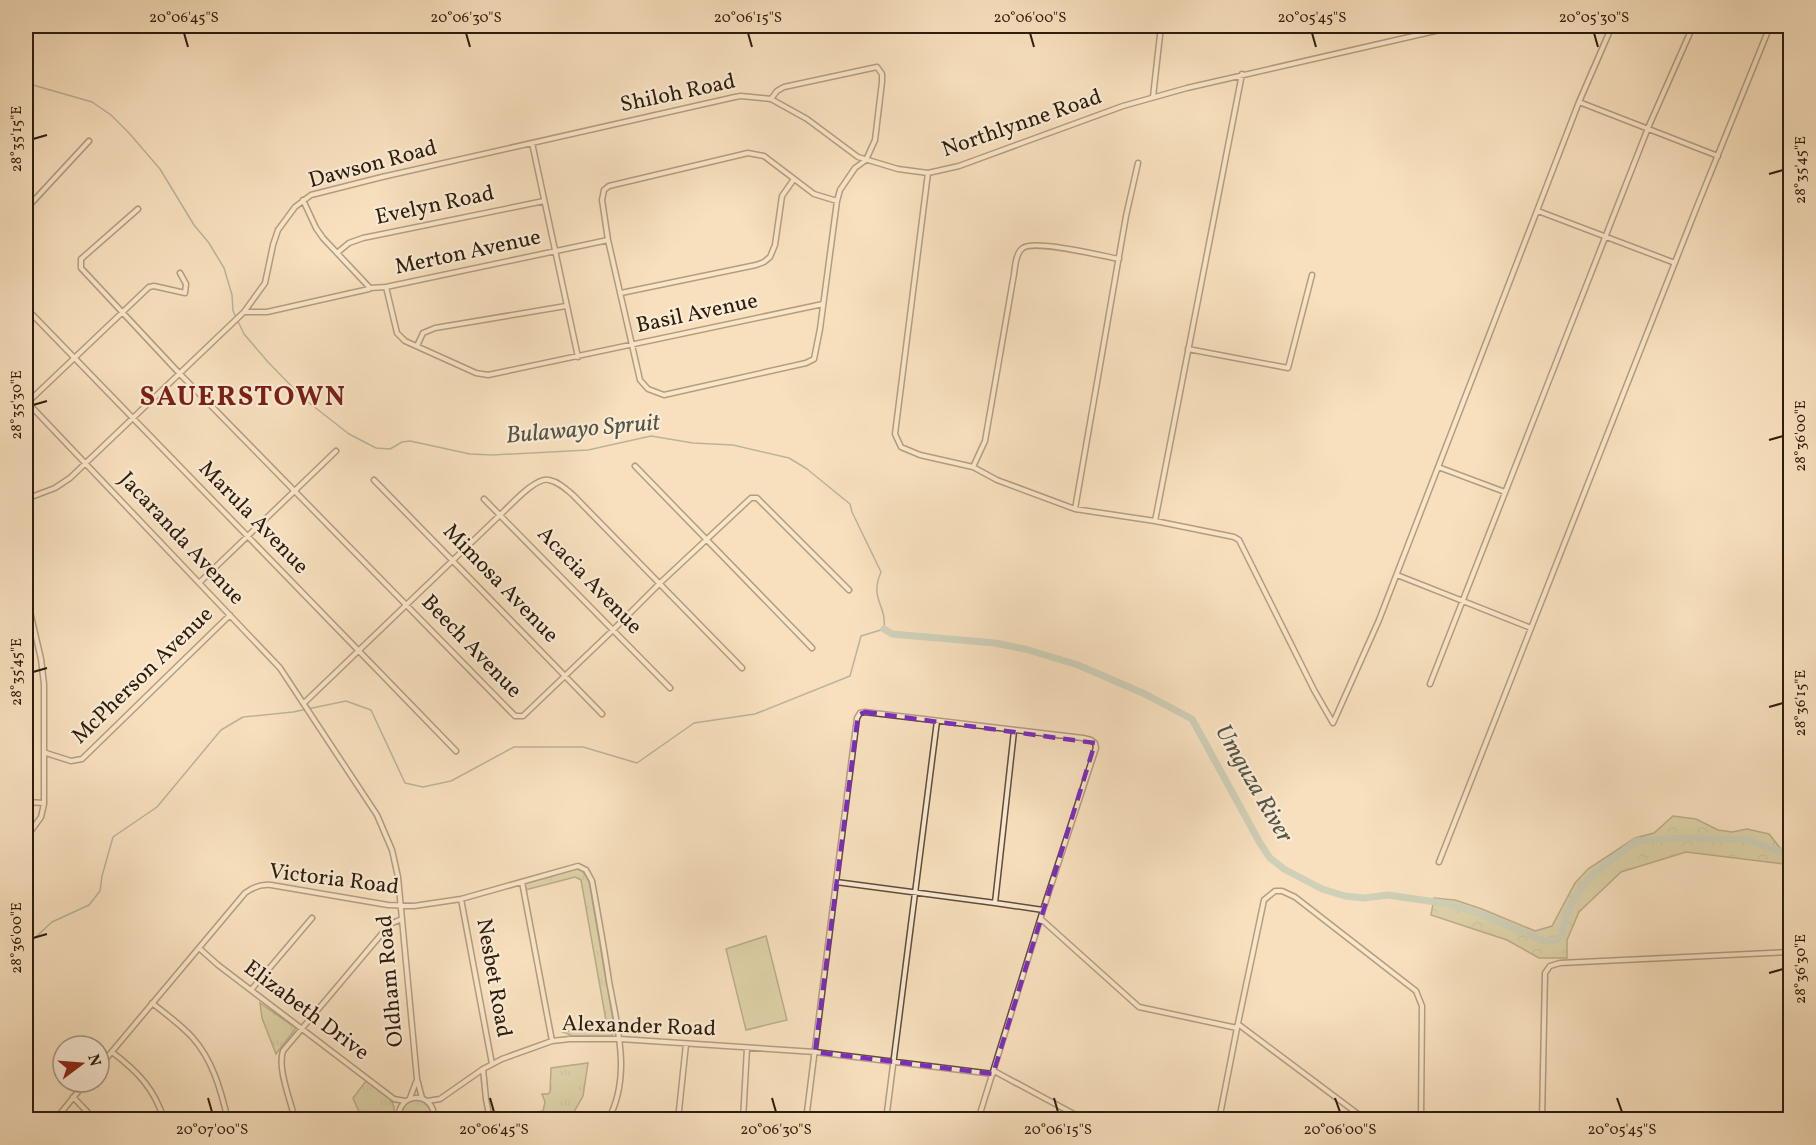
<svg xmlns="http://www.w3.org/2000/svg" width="1816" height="1145" font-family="Vollkorn,serif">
<defs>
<pattern id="grass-tufts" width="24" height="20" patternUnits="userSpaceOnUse" patternTransform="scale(1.5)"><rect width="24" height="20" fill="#bec291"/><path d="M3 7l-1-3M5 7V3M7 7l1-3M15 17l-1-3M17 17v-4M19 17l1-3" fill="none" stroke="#a4a67c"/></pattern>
<pattern id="forest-crowns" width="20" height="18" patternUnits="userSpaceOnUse" patternTransform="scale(1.5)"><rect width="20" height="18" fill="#bec291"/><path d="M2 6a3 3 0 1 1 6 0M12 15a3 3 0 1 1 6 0" fill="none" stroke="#a4a67c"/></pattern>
</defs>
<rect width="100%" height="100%" fill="#f8e0be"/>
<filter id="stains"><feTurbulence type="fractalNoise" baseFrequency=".00333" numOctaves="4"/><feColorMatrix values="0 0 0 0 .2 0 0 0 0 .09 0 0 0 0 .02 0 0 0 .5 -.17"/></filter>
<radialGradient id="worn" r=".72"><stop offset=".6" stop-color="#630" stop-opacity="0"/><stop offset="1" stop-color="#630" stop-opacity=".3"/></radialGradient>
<path fill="url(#grass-tufts)" stroke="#766f4e" stroke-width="1.5" d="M575,869L582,870L589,881L615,1032L611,1036H573L563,1032L579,1029L603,1031L607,1026L581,880L575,877L525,890L523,884Z
M260,1003L296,1028L276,1054L262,1018Z
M588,1063L583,1096L570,1119H530L528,1113L543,1111L545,1102L542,1094H548L550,1092L551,1068Z
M366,1081C379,1090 404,1102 390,1119H362L353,1098Z
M417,1099C428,1102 433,1109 431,1119H401C399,1108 406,1101 417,1099Z"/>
<path fill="url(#forest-crowns)" stroke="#766f4e" stroke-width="1.5" d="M1673,816L1696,819L1718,830L1732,832L1747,829L1769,834L1780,848L1790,852V867L1784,864L1686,852L1621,872L1579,912L1567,940V958H1539L1507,940L1431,915L1434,898L1455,900L1482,909L1535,931L1552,926L1575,883L1588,869L1635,838L1654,833Z"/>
<path fill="#bec291" stroke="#766f4e" stroke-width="1.5" d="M766,936L787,1020L746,1030L726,949Z"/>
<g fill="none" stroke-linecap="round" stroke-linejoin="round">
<path stroke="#707d70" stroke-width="1.5" d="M26,83L92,102L111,115L129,133L160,169L194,225L209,243L224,268L232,295L233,311L244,334L268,362L303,398L349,434L376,448L390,449L402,442L410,441L470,454L492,455L588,450L651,436L693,443L733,445L789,458L807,469L850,504L852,512L881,572C869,600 887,604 884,629L861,636L850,676L755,714L694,723L637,763L583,747H514L451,781L423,787L405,783L371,710L346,701L293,712L243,717L221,730L157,807L113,837L102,876L100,891L89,905L52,922L26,946"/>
<path stroke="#9dbdb2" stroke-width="7" d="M884,629L892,634L995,643L1025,649L1078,665L1145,694L1192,719L1260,843L1270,858L1284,869L1322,889L1345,896L1364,898L1388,895L1449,904L1475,912L1545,941L1556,940L1562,935L1565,919L1574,898L1592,875L1636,841L1682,838L1748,840L1790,855"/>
<defs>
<path id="minor" d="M1784,26H1790
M1153,97L1161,26
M771,99L807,119L858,157L898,169L928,173L959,166L1123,106L1187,88L1457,26
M1579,102L1718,156
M532,143L578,357
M928,173L895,434L901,447L920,455L973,467L997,480L1075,509L1155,521L1234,537L1239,540L1314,690L1333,723L1379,620L1579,102L1612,26
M303,200L316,228L323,238L370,288L386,287L608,240
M26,209L89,141
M138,209L81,259V268L180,374L515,716H523L613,630L660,583L751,498H757L849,590
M1538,211L1675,263
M337,253L349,243L363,238L544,201
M386,287L397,333L405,341L476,373L488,375L823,304
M621,293L756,265L764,262L770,257L775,245L782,196L794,179
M26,308L456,751
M245,312H267L369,289
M417,346L423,333L435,328L566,306
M1188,349L1288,368L1312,275
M26,401L280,668L377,815L392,850L398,877L417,1079L422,1098
M26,404L149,287L154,286L185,293L186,284L180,273
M635,466L812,648
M973,467L985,441L1014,274C1015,266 1016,252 1023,248C1035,239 1102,256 1119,259
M1438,467L1505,492
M374,480L602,714
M26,499L55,488L70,478L244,312L265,283L273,245L278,230L295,207L311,195L382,177L735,97L741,96L771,99L777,91L784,87L877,67L882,74V82L875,140L866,160L855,168L840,190L837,201L820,329L814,359L806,363L664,395L648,389L640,380L608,240L602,200L604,190L609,186L748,153L764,156L814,194L837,201
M484,499L670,688
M1075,509L1126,216L1138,163
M1155,521L1242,74
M1397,575L1531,628
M200,582L336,451
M26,594L41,659L44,684V803L26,802
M1430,684L1648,128L1693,26
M304,703L500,515C510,506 536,476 549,480C559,482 566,489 573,495L742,668
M46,753L71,761L82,759L230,615
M26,838L41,817L44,804
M1439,862L1696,209L1770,26
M522,882L552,1041
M836,882L857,718L860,713L865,712L1083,738L1091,740L1095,743L1096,748L1043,910L978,1120
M461,899L492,1064
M995,903L1043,910
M1041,919L1139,1007L1237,1028L1264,900L1275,891H1282L1295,897L1416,991L1422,1006L1421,1120
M199,948L218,965L394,1099L405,1101
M251,990L312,918
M152,1003C166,1014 181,1025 192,1037C213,1060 221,1091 228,1120
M1238,1024L1366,1120
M112,1052C137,1071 155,1089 164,1120
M99,1067L245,893C253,887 261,884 271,885L388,905L414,906L461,899L578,866L586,870L592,881C598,914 604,947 609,981C617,1026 632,1076 608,1120
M483,1069L486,1099L490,1120
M994,1071L1085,1120
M73,1097L95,1120
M410,1098L416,1082
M427,1101L440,1099L483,1069L502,1059L552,1041L570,1039H620L815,1052L993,1074
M55,1120L86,1082
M295,1120C291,1101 277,1069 283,1051L390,924L402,919
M399,1120C395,1092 436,1089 434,1120
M678,1120L686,1044
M743,1120L747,1048
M806,1120L836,882L995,903L1014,731
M886,1120L937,721
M1219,1120L1237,1028
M1542,1120L1545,973L1550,966L1560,963L1790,952"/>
</defs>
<use href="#minor" stroke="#604d38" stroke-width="7"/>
<use href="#minor" stroke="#faebd5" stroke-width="4"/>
</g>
<path d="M0 0H1816V1145H0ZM865,712L1095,743L993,1074L815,1052L858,715Z" fill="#f8e0be" fill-opacity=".55" fill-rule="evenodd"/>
<path fill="none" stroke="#7b2cbf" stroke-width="4.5" stroke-dasharray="12 8" stroke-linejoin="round" d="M865,712L1095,743L993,1074L815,1052L858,715Z"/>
<path fill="none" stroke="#2d1c0c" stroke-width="2" d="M184,33L188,47M466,33L470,47M748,33L752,47M1030,33L1034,47M1312,33L1316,47M1594,33L1598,47M33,139L47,135M1769,174L1783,170M33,405L47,401M1769,440L1783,436M33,672L47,668M1769,707L1783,703M33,938L47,934M1769,973L1783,969M208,1098L212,1112M490,1098L494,1112M772,1098L776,1112M1054,1098L1058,1112M1335,1098L1340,1112M1617,1098L1622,1112"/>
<g text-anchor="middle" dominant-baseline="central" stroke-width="4.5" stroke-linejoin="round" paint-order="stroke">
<g font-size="22" fill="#2d1c0c" stroke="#faebd5">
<text transform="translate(678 94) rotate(-12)">Shiloh Road</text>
<text transform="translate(1022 124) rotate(-19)">Northlynne Road</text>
<text transform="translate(373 165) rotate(-15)">Dawson Road</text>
<text transform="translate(435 206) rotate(-12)">Evelyn Road</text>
<text transform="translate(468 253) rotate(-12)">Merton Avenue</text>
<text transform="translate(697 314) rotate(-12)">Basil Avenue</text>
<text transform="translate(253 518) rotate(46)">Marula Avenue</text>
<text transform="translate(181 539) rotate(47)">Jacaranda Avenue</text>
<text transform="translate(589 581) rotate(46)">Acacia Avenue</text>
<text transform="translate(500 584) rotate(46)">Mimosa Avenue</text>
<text transform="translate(471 647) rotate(46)">Beech Avenue</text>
<text transform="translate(143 676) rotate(-44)">McPherson Avenue</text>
<text transform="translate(334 880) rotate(7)">Victoria Road</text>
<text transform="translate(493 978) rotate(80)">Nesbet Road</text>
<text transform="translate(391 981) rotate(-95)">Oldham Road</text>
<text transform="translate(306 1011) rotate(37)">Elizabeth Drive</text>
<text transform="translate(639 1027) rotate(2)">Alexander Road</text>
</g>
<g font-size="24" font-style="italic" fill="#545446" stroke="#faebd5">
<text transform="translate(583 430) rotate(-5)">Bulawayo Spruit</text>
<text transform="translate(1253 784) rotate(60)">Umguza River</text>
</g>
<g font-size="28" font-weight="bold" letter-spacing="1.5" fill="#7a1f14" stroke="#faebd5">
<text x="243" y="397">SAUERSTOWN</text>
</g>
</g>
<rect width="1816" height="1145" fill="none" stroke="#f8e0be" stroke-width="66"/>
<g transform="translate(81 1064) rotate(74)"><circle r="28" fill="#faebd5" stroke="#a89885" stroke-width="1.5"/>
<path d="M0-4.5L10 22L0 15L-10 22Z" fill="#8f2418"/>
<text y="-9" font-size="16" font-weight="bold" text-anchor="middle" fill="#2d1c0c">N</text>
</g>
<rect x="33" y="33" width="1750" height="1079" fill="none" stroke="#2d1c0c" stroke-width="2"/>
<g font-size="15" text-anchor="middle" fill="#2d1c0c">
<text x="184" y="22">20°06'45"S</text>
<text x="466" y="22">20°06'30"S</text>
<text x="748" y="22">20°06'15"S</text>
<text x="1030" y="22">20°06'00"S</text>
<text x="1312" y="22">20°05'45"S</text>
<text x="1594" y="22">20°05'30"S</text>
<text transform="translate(16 139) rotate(-90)" y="5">28°35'15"E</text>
<text transform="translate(1800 170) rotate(-90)" y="5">28°35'45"E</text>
<text transform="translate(16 405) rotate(-90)" y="5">28°35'30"E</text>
<text transform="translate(1800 436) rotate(-90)" y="5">28°36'00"E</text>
<text transform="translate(16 672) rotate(-90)" y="5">28°35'45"E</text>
<text transform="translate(1800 703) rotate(-90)" y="5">28°36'15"E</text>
<text transform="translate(16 938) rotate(-90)" y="5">28°36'00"E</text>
<text transform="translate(1800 969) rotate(-90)" y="5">28°36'30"E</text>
<text x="212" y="1134">20°07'00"S</text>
<text x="494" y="1134">20°06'45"S</text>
<text x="776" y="1134">20°06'30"S</text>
<text x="1058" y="1134">20°06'15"S</text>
<text x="1340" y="1134">20°06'00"S</text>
<text x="1622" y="1134">20°05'45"S</text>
</g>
<rect width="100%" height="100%" filter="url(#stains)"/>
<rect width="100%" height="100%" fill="url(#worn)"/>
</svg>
